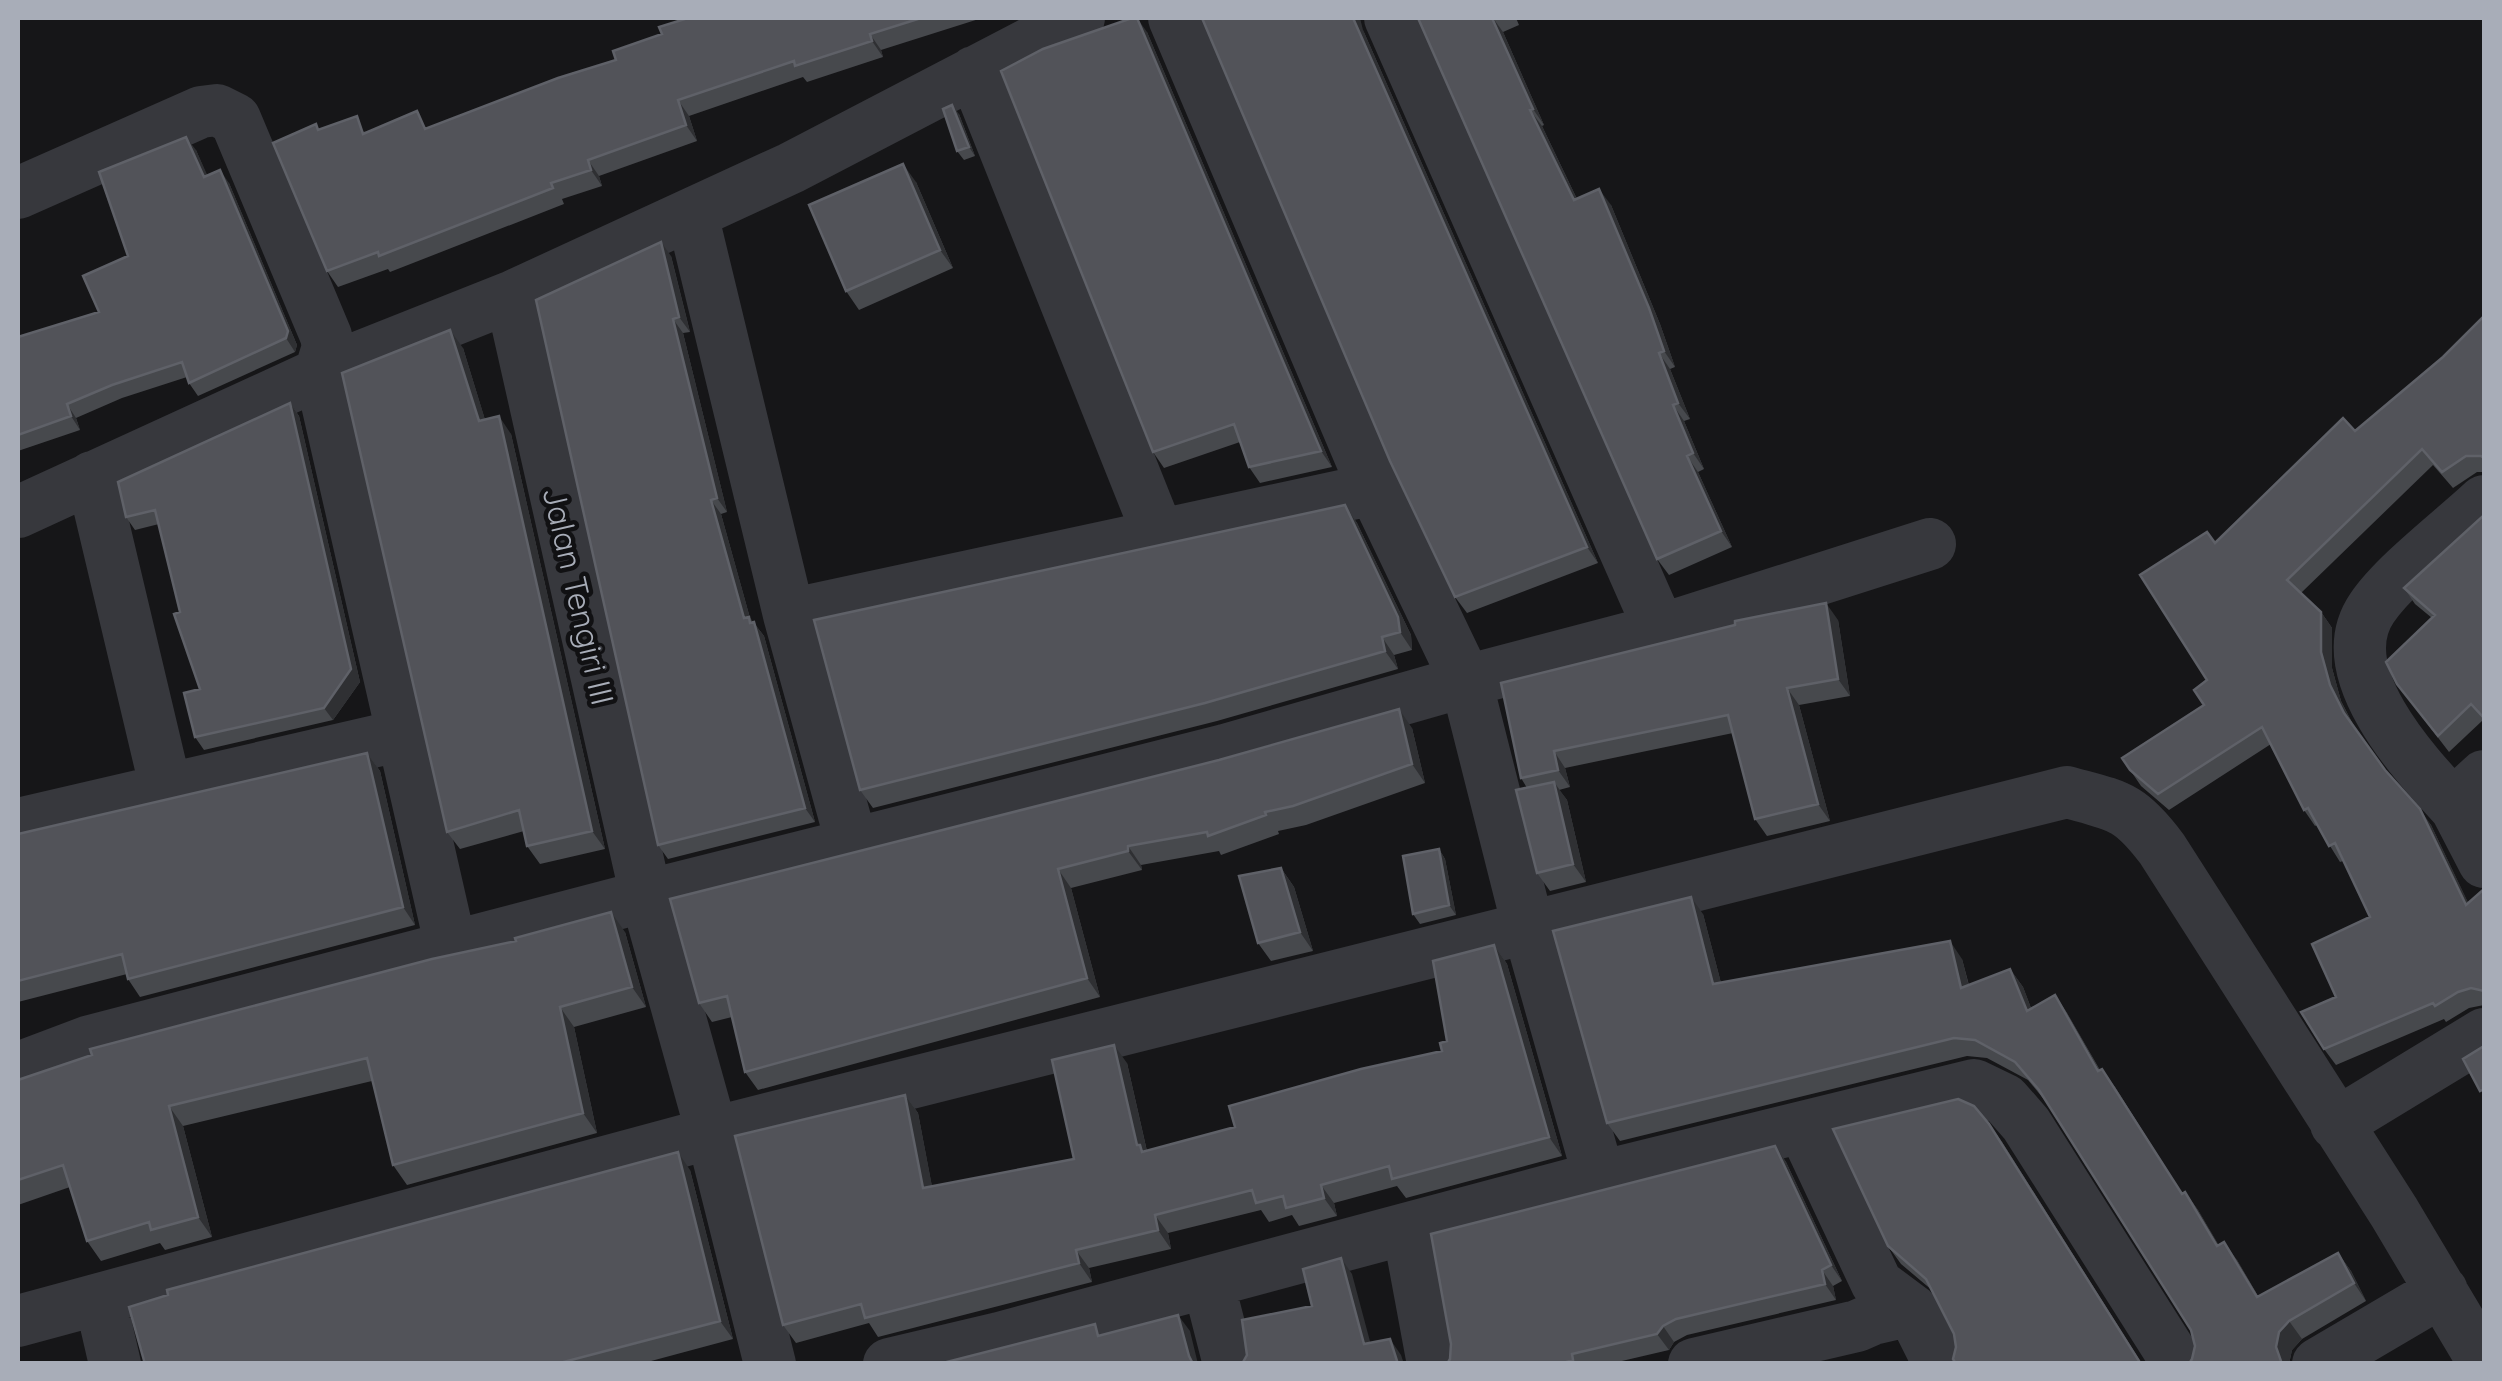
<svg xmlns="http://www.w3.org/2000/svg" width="2502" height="1381" font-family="Quicksand,sans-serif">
<rect width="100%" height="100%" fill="#161618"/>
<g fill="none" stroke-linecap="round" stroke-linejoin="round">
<path stroke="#37383d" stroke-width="52" d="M1390,18L1660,630
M974,72L1159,536
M18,193L201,112L217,110L235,119L326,336L328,347L320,373L451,947
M692,214L789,615L852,844
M511,297L646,896L712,1133L770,1364
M92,477L166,789
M18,512L332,368L511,297L791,168L1079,18
M789,615L1374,489
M2484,776L2458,800L2456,808L2484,862
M2456,808C2415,764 2328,672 2372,608C2395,574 2452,531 2484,501
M18,824L402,735
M18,1068L87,1042L646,896L1225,750L1466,681L1374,489L1174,18
M2336,1124L2484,1034
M1599,1177L1529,930L1466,681L1660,630L1930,544
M1408,1229L1433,1364
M1208,1282L1229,1364
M100,1299L115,1364
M1912,1310L1939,1364
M18,1321L712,1133L2067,792C2118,806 2129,805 2162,849L2394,1212L2484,1363
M889,1364L999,1338L1599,1177L1974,1085L2005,1100L2026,1124L2178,1364
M1694,1364L1857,1326L1873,1319L1912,1310L1877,1284L1803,1127
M2318,1364L2442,1291"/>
</g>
<path fill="#47494d" d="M688,18H982L881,50L883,57L807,82L803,77L689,116L697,141L599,176L602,186L562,199L564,204L390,272L388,269L338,287L327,271L320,129L368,132L429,128L616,60Z
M1418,18H1516L1519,25L1503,32L1544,125L1542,126L1577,199L1611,205L1660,324L1675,367L1670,369L1690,419L1684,421L1704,469L1698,472L1732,547L1669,575L1657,559Z
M1363,30L1598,563L1467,613L1455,597Z
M1147,32L1332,467L1260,483L1249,467L1240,442L1164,468L1153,452Z
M959,114L975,156L964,160L957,151Z
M196,150L207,176L229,183L297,345L295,352L198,396L189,383L187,377L122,398L76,418L80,430L18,451V337L99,312L128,256Z
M916,182L953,268L859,310L846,291Z
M671,256L690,332L683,333L727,512L721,514L750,618L764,636L815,822L668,859L658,845Z
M2484,316V472H2477L2453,488L2433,465L2301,593L2321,612L2332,628V668L2341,701L2355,728L2385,770L2431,825L2468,903L2484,889V1005L2469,1008L2446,1022L2444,1019L2336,1065L2324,1049L2336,997L2370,917L2343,861L2340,862L2317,825L2315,826L2304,810L2271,744L2169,810L2141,786L2122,758L2204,705L2207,680L2215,543L2355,431L2443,357Z
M463,348L485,420L511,434L605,849L540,864L527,846L524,831L460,849L447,832Z
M290,403L299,416L360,682L333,720L204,750L195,737L200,689L159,524L135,530L126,517Z
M1345,505L1357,523L1411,635L1412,650L1394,655L1398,669L1217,721L873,808L860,790Z
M2484,515V722L2483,720L2449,752L2397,684L2432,618L2415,604L2404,588Z
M1838,620L1850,696L1799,705L1830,821L1767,836L1755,819L1733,733L1565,768L1570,787L1559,790L1567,800L1586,882L1550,891L1537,873L1527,788L1521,778L1501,683Z
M1412,728L1425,783L1306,825L1278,831L1279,834L1221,855L1219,851L1141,865L1142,870L1071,888L1100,997L758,1090L745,1072L732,1017L712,1022L699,1003Z
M367,753L380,771L415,925L140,997L128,979L127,974L18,1002V834Z
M1439,849L1445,859L1456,915L1420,924L1413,914Z
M1281,868L1294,887L1313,951L1271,961L1258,943Z
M1703,914L1721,983L1962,959L1969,985L2010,969L2023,987L2031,1008L2055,995L2067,1013L2100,1070L2115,1087L2182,1194L2185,1192L2198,1210L2219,1246L2237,1260L2258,1296L2338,1253L2351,1271L2366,1301L2302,1339L2292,1350L2289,1364H2189L2192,1359L2195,1346L2191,1330L2047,1103L2028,1080L1987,1058L1967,1056L1620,1141L1607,1123Z
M625,932L646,1007L574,1027L597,1133L407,1185L393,1165L372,1081L183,1126L212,1237L165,1250L160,1243L101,1261L87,1241L70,1187L18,1205V1080Z
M1494,945L1507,964L1562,1156L1406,1198L1397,1186L1334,1203L1337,1216L1299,1226L1292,1215L1269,1222L1261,1210L1168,1233L1171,1249L1089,1268L1092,1282L878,1337L869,1323L796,1343L783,1325L905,1095L918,1113L932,1187L1074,1159L1127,1063L1147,1151L1235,1127L1442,1051Z
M1989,1124L2002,1142L2142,1364H1956V1347L1954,1334L1933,1291L1901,1264L1888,1246Z
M1775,1146L1786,1162L1842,1281L1833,1286L1836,1300L1687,1335L1674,1342L1669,1350L1609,1364H1447Z
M690,1170L733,1339L640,1364H145Z"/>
<path fill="#2f3033" d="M1137,18L1147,32L1332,467L1321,451Z
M1353,18H1360L1363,30L1598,563L1587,547Z
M1493,18L1503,32L1544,125L1533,109Z
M870,34L881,50L883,57L872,41Z
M678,100L689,116L697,141L686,125Z
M952,105L959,114L975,156L969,147Z
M1530,110L1542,126L1585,216L1574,200Z
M186,137L196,150L214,190L204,177Z
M588,160L599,176L602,186L591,170Z
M903,164L916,182L953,268L940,250Z
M220,170L229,183L297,345L295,352L286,338Z
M1599,189L1611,205L1660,324L1675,367L1664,351Z
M661,242L671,256L690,332L679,317Z
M673,319L683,333L727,512L717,498Z
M450,330L463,348L491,439L479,421Z
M1659,353L1670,369L1690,419L1678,403Z
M290,403L299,416L360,682L333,720L324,708Z
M67,404L76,418L80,430L71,416Z
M1673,405L1684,421L1704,469L1693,453Z
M499,416L511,434L605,849L592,831Z
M1687,456L1698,472L1732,547L1721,531Z
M711,500L721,514L750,618L764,636L815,822L805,808L744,618Z
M1345,505L1357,523L1411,635L1412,650L1400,632Z
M1826,603L1838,620L1850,696L1838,679Z
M2321,612L2332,628V668L2341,701L2355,729L2344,713L2330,685L2321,652Z
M1382,637L1394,655L1398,669L1385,651Z
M1787,688L1799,705L1830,821L1818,804Z
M1399,709L1412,728L1425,783L1412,764Z
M1554,751L1565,768L1570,787L1558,770Z
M367,753L380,771L415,925L403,907Z
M1554,782L1567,800L1586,882L1573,864Z
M2420,809L2431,825L2477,921L2466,905Z
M1128,846L1141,865L1142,870L1128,851Z
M1439,849L1445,859L1456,915L1449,905Z
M1281,868L1294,887L1313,951L1300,932Z
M1058,869L1071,888L1100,997L1087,978Z
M1691,897L1703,914L1726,1002L1713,984Z
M611,912L625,932L646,1007L632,987Z
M1950,941L1962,959L1974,1006L1961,988Z
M1494,945L1507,964L1562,1156L1549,1137Z
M2010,969L2023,987L2039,1029L2027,1011Z
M2055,995L2067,1013L2110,1089L2098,1071Z
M560,1007L574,1027L597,1133L583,1113Z
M1114,1045L1127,1063L1148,1156L1153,1163L1137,1145Z
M2102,1069L2115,1087L2194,1212L2182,1194Z
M905,1095L918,1113L936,1207L923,1188Z
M169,1106L183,1126L212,1237L198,1217Z
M1989,1124L2002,1142L2142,1364L2139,1361Z
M1775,1146L1786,1162L1842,1281L1831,1265Z
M678,1152L690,1170L733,1339L720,1321Z
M1321,1185L1334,1203L1337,1216L1324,1198Z
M2185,1192L2198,1210L2230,1264L2217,1246Z
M1155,1215L1168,1233L1171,1249L1158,1230Z
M2224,1242L2237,1260L2269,1315L2257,1297Z
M1076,1250L1089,1268L1092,1282L1079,1263Z
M2338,1253L2351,1271L2366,1301L2354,1283Z
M1341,1258L1352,1274L1375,1360L1364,1344Z
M1822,1270L1833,1286L1836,1300L1825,1284Z
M1178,1315L1190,1331L1198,1364H1193L1189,1356Z
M2289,1321L2302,1339L2292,1350L2289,1364H2281L2276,1347L2279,1332Z
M1663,1326L1674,1342L1669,1350L1657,1334Z
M1390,1339L1401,1355L1404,1364H1398Z"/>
<path fill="#525359" stroke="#5f6168" stroke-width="2.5" d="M688,18H921L870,34L872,41L795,66L794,61L678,100L686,125L588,160L591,170L551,183L553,188L379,256L378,252L327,271L273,143L316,124L318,130L357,116L363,134L417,111L425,129L558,78L616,60L613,51L662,34L659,27Z
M1132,18H1137L1321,451L1249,467L1234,424L1153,452L1001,71L1043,49Z
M1202,18H1353L1587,547L1455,597L1390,461Z
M1418,18H1492L1533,109L1530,110L1574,200L1599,189L1649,308L1664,351L1659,353L1678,403L1673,405L1693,453L1687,456L1721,531L1657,559Z
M952,105L969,147L957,151L943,109Z
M186,137L204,177L220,170L288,331L286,338L189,383L182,362L112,385L67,404L71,416L18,435V337L99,312L83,276L128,256L99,172Z
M903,164L940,250L846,291L809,205Z
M661,242L679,317L673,319L717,498L711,500L744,618L749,617L750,623L754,622L805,808L658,845L536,300Z
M2484,316V458L2481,456H2466L2442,472L2422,449L2287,580L2321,612V652L2330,685L2344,713L2385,770L2420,809L2466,905L2484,889V991L2471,988L2458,992L2435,1006L2433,1003L2324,1049L2301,1012L2336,997L2312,944L2370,917L2335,843L2329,846L2308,808L2304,810L2262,727L2158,794L2130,770L2122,758L2204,705L2194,690L2207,680L2140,575L2207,532L2215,543L2343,418L2355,431L2443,357Z
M450,330L479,421L499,416L592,831L527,846L519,810L447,832L342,373Z
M290,403L351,669L324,708L195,737L184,693L200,689L174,614L180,612L155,510L126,517L118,482Z
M1345,505L1398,617L1400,632L1382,637L1385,651L1205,703L860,790L814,620Z
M2484,515V718L2471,704L2438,736L2397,684L2386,662L2435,615L2404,588Z
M1826,603L1838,679L1787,688L1818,804L1755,819L1728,715L1554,751L1558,770L1521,778L1501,683L1735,625V621Z
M1399,709L1412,764L1293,806L1265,812L1266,815L1208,836L1207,832L1128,846V851L1058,869L1087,978L745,1072L727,996L699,1003L670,899L1219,760Z
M367,753L403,907L128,979L122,954L18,981V834Z
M1554,782L1573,864L1537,873L1516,790Z
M1439,849L1449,905L1413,914L1403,856Z
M1281,868L1300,932L1258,943L1239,876Z
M1691,897L1713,984L1950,941L1961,988L2010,969L2027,1011L2055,995L2098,1071L2102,1069L2182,1194L2185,1192L2217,1246L2224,1242L2257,1297L2338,1253L2354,1283L2289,1321L2279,1332L2276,1347L2282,1364H2189L2192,1359L2195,1346L2191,1330L2039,1090L2015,1062L1975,1040L1954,1038L1607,1123L1553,931Z
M611,912L632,987L560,1007L583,1113L393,1165L367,1058L169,1106L198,1217L151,1230L149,1222L87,1241L63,1165L18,1180V1080L92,1055L90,1049L432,959L516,941L515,938Z
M1494,945L1549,1137L1392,1179L1389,1166L1321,1185L1324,1198L1286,1208L1283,1196L1256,1203L1252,1190L1155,1215L1158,1230L1076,1250L1079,1263L865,1318L861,1304L783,1325L735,1136L905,1095L923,1188L1074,1159L1052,1060L1114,1045L1137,1145H1140L1142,1152L1235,1127L1229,1106L1361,1069L1442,1051L1440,1043L1447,1041L1433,961Z
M2484,1046V1089L2480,1091L2463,1059Z
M1958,1099L1974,1106L1989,1124L2139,1361L2135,1364H1956L1953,1359L1956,1347L1954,1334L1926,1279L1888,1246L1833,1129Z
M1775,1146L1831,1265L1822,1270L1825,1284L1676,1319L1663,1326L1657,1334L1572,1354L1573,1360L1560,1364H1447L1450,1359L1451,1344L1431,1234Z
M678,1152L720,1321L556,1364H145L129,1307L168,1295L167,1290Z
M1341,1258L1364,1344L1390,1339L1398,1364H1242L1247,1355L1242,1320L1312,1306L1303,1269Z
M1178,1315L1189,1356L1193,1364H939L1095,1324L1098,1336Z"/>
<g text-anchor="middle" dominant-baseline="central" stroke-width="9" stroke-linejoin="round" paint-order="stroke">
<g font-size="32" fill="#a8adb8" stroke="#111113">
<text transform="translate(579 596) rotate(77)">Jalan Tengiri III</text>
</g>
</g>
<rect width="2502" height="1381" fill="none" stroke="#a8adb8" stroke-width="40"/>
</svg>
